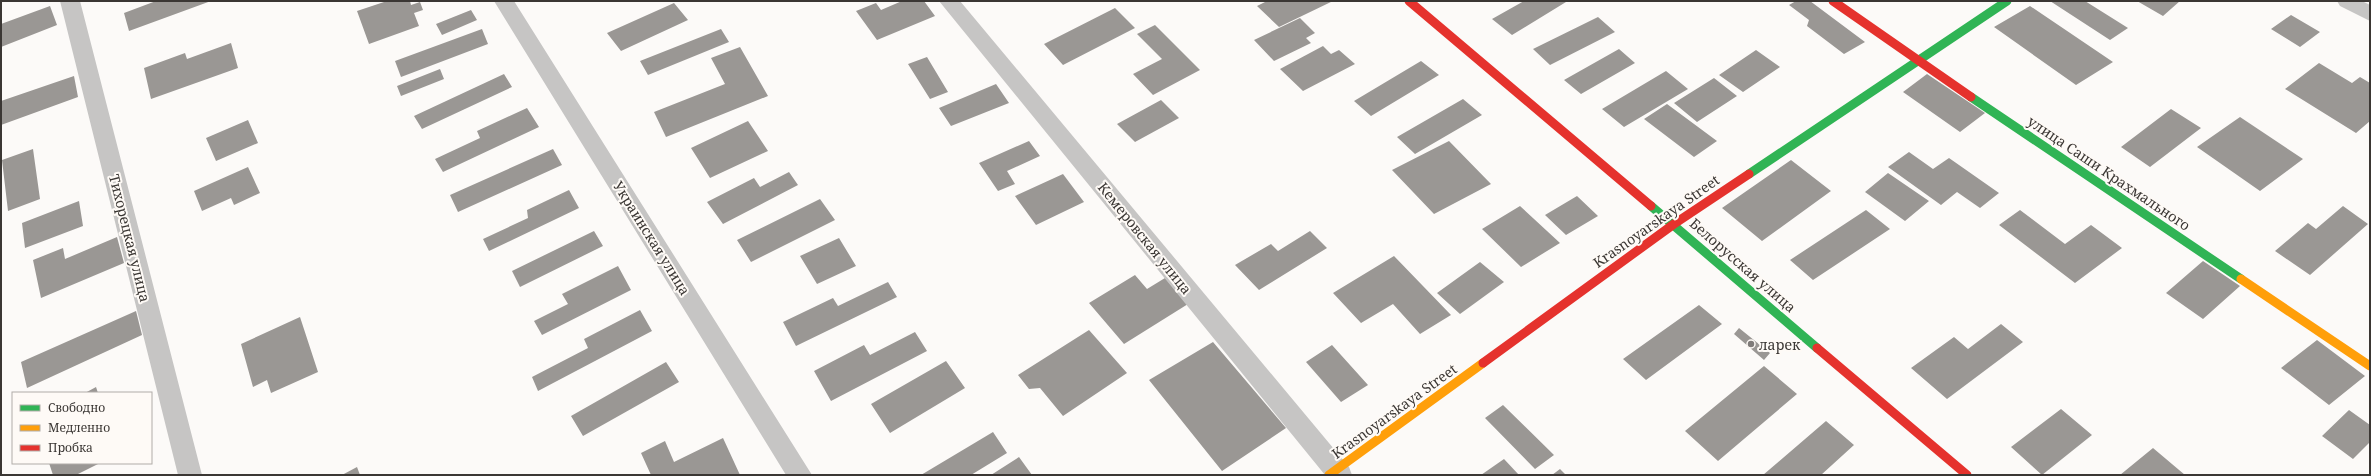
<svg xmlns="http://www.w3.org/2000/svg" width="2371" height="476" font-family="'Noto Serif',serif">
<rect width="100%" height="100%" fill="#fcfaf8"/>
<path fill="#9a9794" d="M156,1H211L129,31L124,13Z
M387,1H410L411,5L420,2L423,10L414,13L419,26L369,44L357,11Z
M902,1H924L935,16L877,40L856,11L876,3L881,10Z
M1267,1H1333L1279,27L1257,6Z
M1524,1H1565L1566,2L1512,35L1492,19Z
M1796,1H1810L1865,42L1844,54L1807,26L1809,20L1789,5Z
M2050,1H2085L2128,28L2110,40Z
M2137,1H2180L2163,16Z
M674,3L688,20L621,51L607,33Z
M50,6L57,25L1,47V24Z
M2030,6L2113,62L2076,85L1994,27Z
M1115,8L1135,28L1063,65L1044,44Z
M471,10L477,20L442,35L436,24Z
M2291,15L2320,32L2300,47L2271,29Z
M1598,17L1615,32L1550,65L1533,49Z
M1300,18L1315,33L1306,38L1311,43L1274,61L1254,40Z
M1155,25L1200,70L1153,95L1133,74L1162,59L1137,34Z
M482,29L488,44L401,77L395,61Z
M721,29L729,42L648,75L640,61Z
M231,43L238,68L151,99L144,68L185,53L187,59Z
M1323,46L1331,54L1339,50L1355,64L1303,91L1280,69Z
M740,47L768,96L666,137L654,112L725,84L711,58Z
M1619,49L1635,63L1581,94L1564,80Z
M1756,50L1780,67L1743,92L1719,75Z
M927,57L948,92L930,99L908,64Z
M1421,61L1439,75L1371,116L1354,101Z
M2319,63L2352,83L2360,77L2370,83V121L2356,133L2285,89Z
M440,69L444,79L401,96L397,86Z
M1666,71L1688,89L1624,127L1602,109Z
M504,74L512,87L422,129L414,116Z
M1927,74L1985,113L1960,132L1903,92Z
M74,76L78,97L1,125V101Z
M1714,78L1737,96L1697,122L1674,103Z
M996,84L1009,103L951,126L939,108Z
M1463,99L1482,115L1415,154L1397,137Z
M1161,100L1179,118L1135,142L1117,124Z
M1667,104L1717,141L1694,157L1644,119Z
M527,108L539,127L443,172L435,159L480,138L477,131Z
M2171,109L2201,128L2150,167L2121,147Z
M2240,117L2303,159L2260,191L2197,147Z
M248,120L258,143L216,161L206,138Z
M748,121L768,151L710,178L691,148Z
M1029,141L1040,156L1007,171L1015,184L998,191L979,163Z
M1449,141L1491,184L1434,214L1392,170Z
M33,149L40,199L8,211L2,160Z
M553,149L562,165L458,212L450,195Z
M1909,152L1933,169L1949,158L1999,193L1980,208L1957,192L1941,205L1888,167Z
M1791,160L1831,191L1762,241L1722,208Z
M248,167L260,193L234,205L231,198L202,211L194,191Z
M789,172L798,185L723,224L707,202L754,178L760,187Z
M1888,173L1929,201L1905,221L1865,192Z
M1063,174L1084,202L1036,225L1015,196Z
M569,190L579,208L489,251L483,239L528,218L527,210Z
M1577,196L1598,216L1566,235L1545,215Z
M820,199L835,220L751,262L737,240Z
M79,201L83,226L25,248L22,223Z
M1520,206L1560,243L1521,267L1482,229Z
M2343,206L2368,224L2310,275L2275,251L2308,223L2316,229Z
M1866,210L1890,229L1813,280L1790,260Z
M2020,210L2065,244L2091,225L2122,248L2075,283L1999,225Z
M594,231L603,246L520,287L512,271Z
M1310,231L1327,248L1259,290L1235,265L1271,244L1278,251Z
M117,237L124,263L41,298L33,260L63,248L65,259Z
M839,238L856,266L817,284L800,256Z
M1394,256L1451,315L1420,334L1393,304L1361,323L1333,293Z
M2203,261L2240,286L2203,319L2166,293Z
M1480,262L1504,282L1460,314L1437,293Z
M618,266L631,290L542,335L534,321L568,304L562,294Z
M1135,275L1147,289L1165,278L1188,304L1124,344L1089,303Z
M888,282L897,297L796,346L783,322L833,298L838,306Z
M1699,305L1722,324L1646,380L1623,359Z
M640,310L652,331L538,391L532,377L588,348L584,339Z
M136,311L142,335L27,388L21,362Z
M300,317L318,372L271,393L267,380L253,387L241,344Z
M2001,324L2023,342L1947,399L1911,368L1954,337L1968,349Z
M1739,328L1770,353L1764,360L1734,334Z
M1089,330L1127,373L1063,416L1040,388L1029,389L1018,375Z
M915,332L927,351L831,401L814,371L864,345L870,355Z
M2317,340L2365,376L2329,405L2281,368Z
M1213,342L1286,428L1222,471L1149,380Z
M1332,345L1368,385L1341,402L1306,362Z
M946,361L965,388L890,433L871,404Z
M666,362L679,382L583,436L571,416Z
M1764,366L1797,394L1718,461L1685,431Z
M96,387L98,393H85Z
M1503,405L1554,455L1535,469L1485,418Z
M2061,409L2092,435L2042,475L2011,447Z
M2349,410L2370,425V442L2353,459L2322,436Z
M1826,421L1854,445L1821,475H1763Z
M993,432L1007,453L971,475H921Z
M723,438L740,475H651L641,453L665,441L674,462Z
M2153,448L2185,475H2120Z
M1019,457L1032,475H991Z
M1504,459L1519,475H1481Z
M49,463H100L76,475H53Z
M357,467L360,475H342Z
M1560,469L1566,475H1552Z"/>
<g fill="none" stroke-linecap="round" stroke-linejoin="round">
<path fill="#c6c5c4" fill-rule="evenodd" d="M60,1H80L202,475H178Z
M494,1H514L812,475H786Z
M939,1H960L1349,467L1352,475H1325Z
M2337,1H2362L2370,5V21L2340,6Z"/>
<path stroke="#30b455" stroke-width="9" d="M1971,97L2241,279
M1749,174L2007,1
M1651,206L1817,348"/>
<path stroke="#ff9f0a" stroke-width="9" d="M2241,279L2370,366
M1329,475L1483,363"/>
<path stroke="#e5322d" stroke-width="9" d="M1409,1L1651,206
M1833,1L1971,97
M1817,348L1967,475
M1483,363L1674,224L1749,174"/>
</g>
<circle fill="#7f7b79" stroke="#fefaf6" stroke-width="1.5" cx="1751" cy="344" r="4"/>
<g text-anchor="middle" dominant-baseline="central" stroke-width="4" stroke-linejoin="round" paint-order="stroke">
<g font-size="14" fill="#3b3734" stroke="#fefaf6">
<text transform="translate(2109 173) rotate(34)">улица Саши Крахмального</text>
<text transform="translate(1656 221) rotate(-35)">Krasnoyarskaya Street</text>
<text transform="translate(130 238) rotate(76)">Тихорецкая улица</text>
<text transform="translate(652 238) rotate(58)">Украинская улица</text>
<text transform="translate(1145 238) rotate(51)">Кемеровская улица</text>
<text transform="translate(1743 265) rotate(41)">Белорусская улица</text>
<text transform="translate(1394 411) rotate(-36)">Krasnoyarskaya Street</text>
</g>
<g font-size="14" fill="#3b3734" stroke="#fefaf6" text-anchor="start">
<text x="1759" y="344">ларек</text>
</g>
</g>
<rect width="2371" height="476" fill="none" stroke="#3b3734" stroke-width="4"/>
<rect x="12" y="392" width="140" height="72" fill="#fefaf6" stroke="#b0aca8"/>
<rect x="20" y="405" width="20" height="6" fill="#30b455" stroke="#b0aca8"/>
<text x="48" y="412" font-size="12" fill="#3b3734">Свободно</text>
<rect x="20" y="425" width="20" height="6" fill="#ff9f0a" stroke="#b0aca8"/>
<text x="48" y="432" font-size="12" fill="#3b3734">Медленно</text>
<rect x="20" y="445" width="20" height="6" fill="#e5322d" stroke="#b0aca8"/>
<text x="48" y="452" font-size="12" fill="#3b3734">Пробка</text>
</svg>
